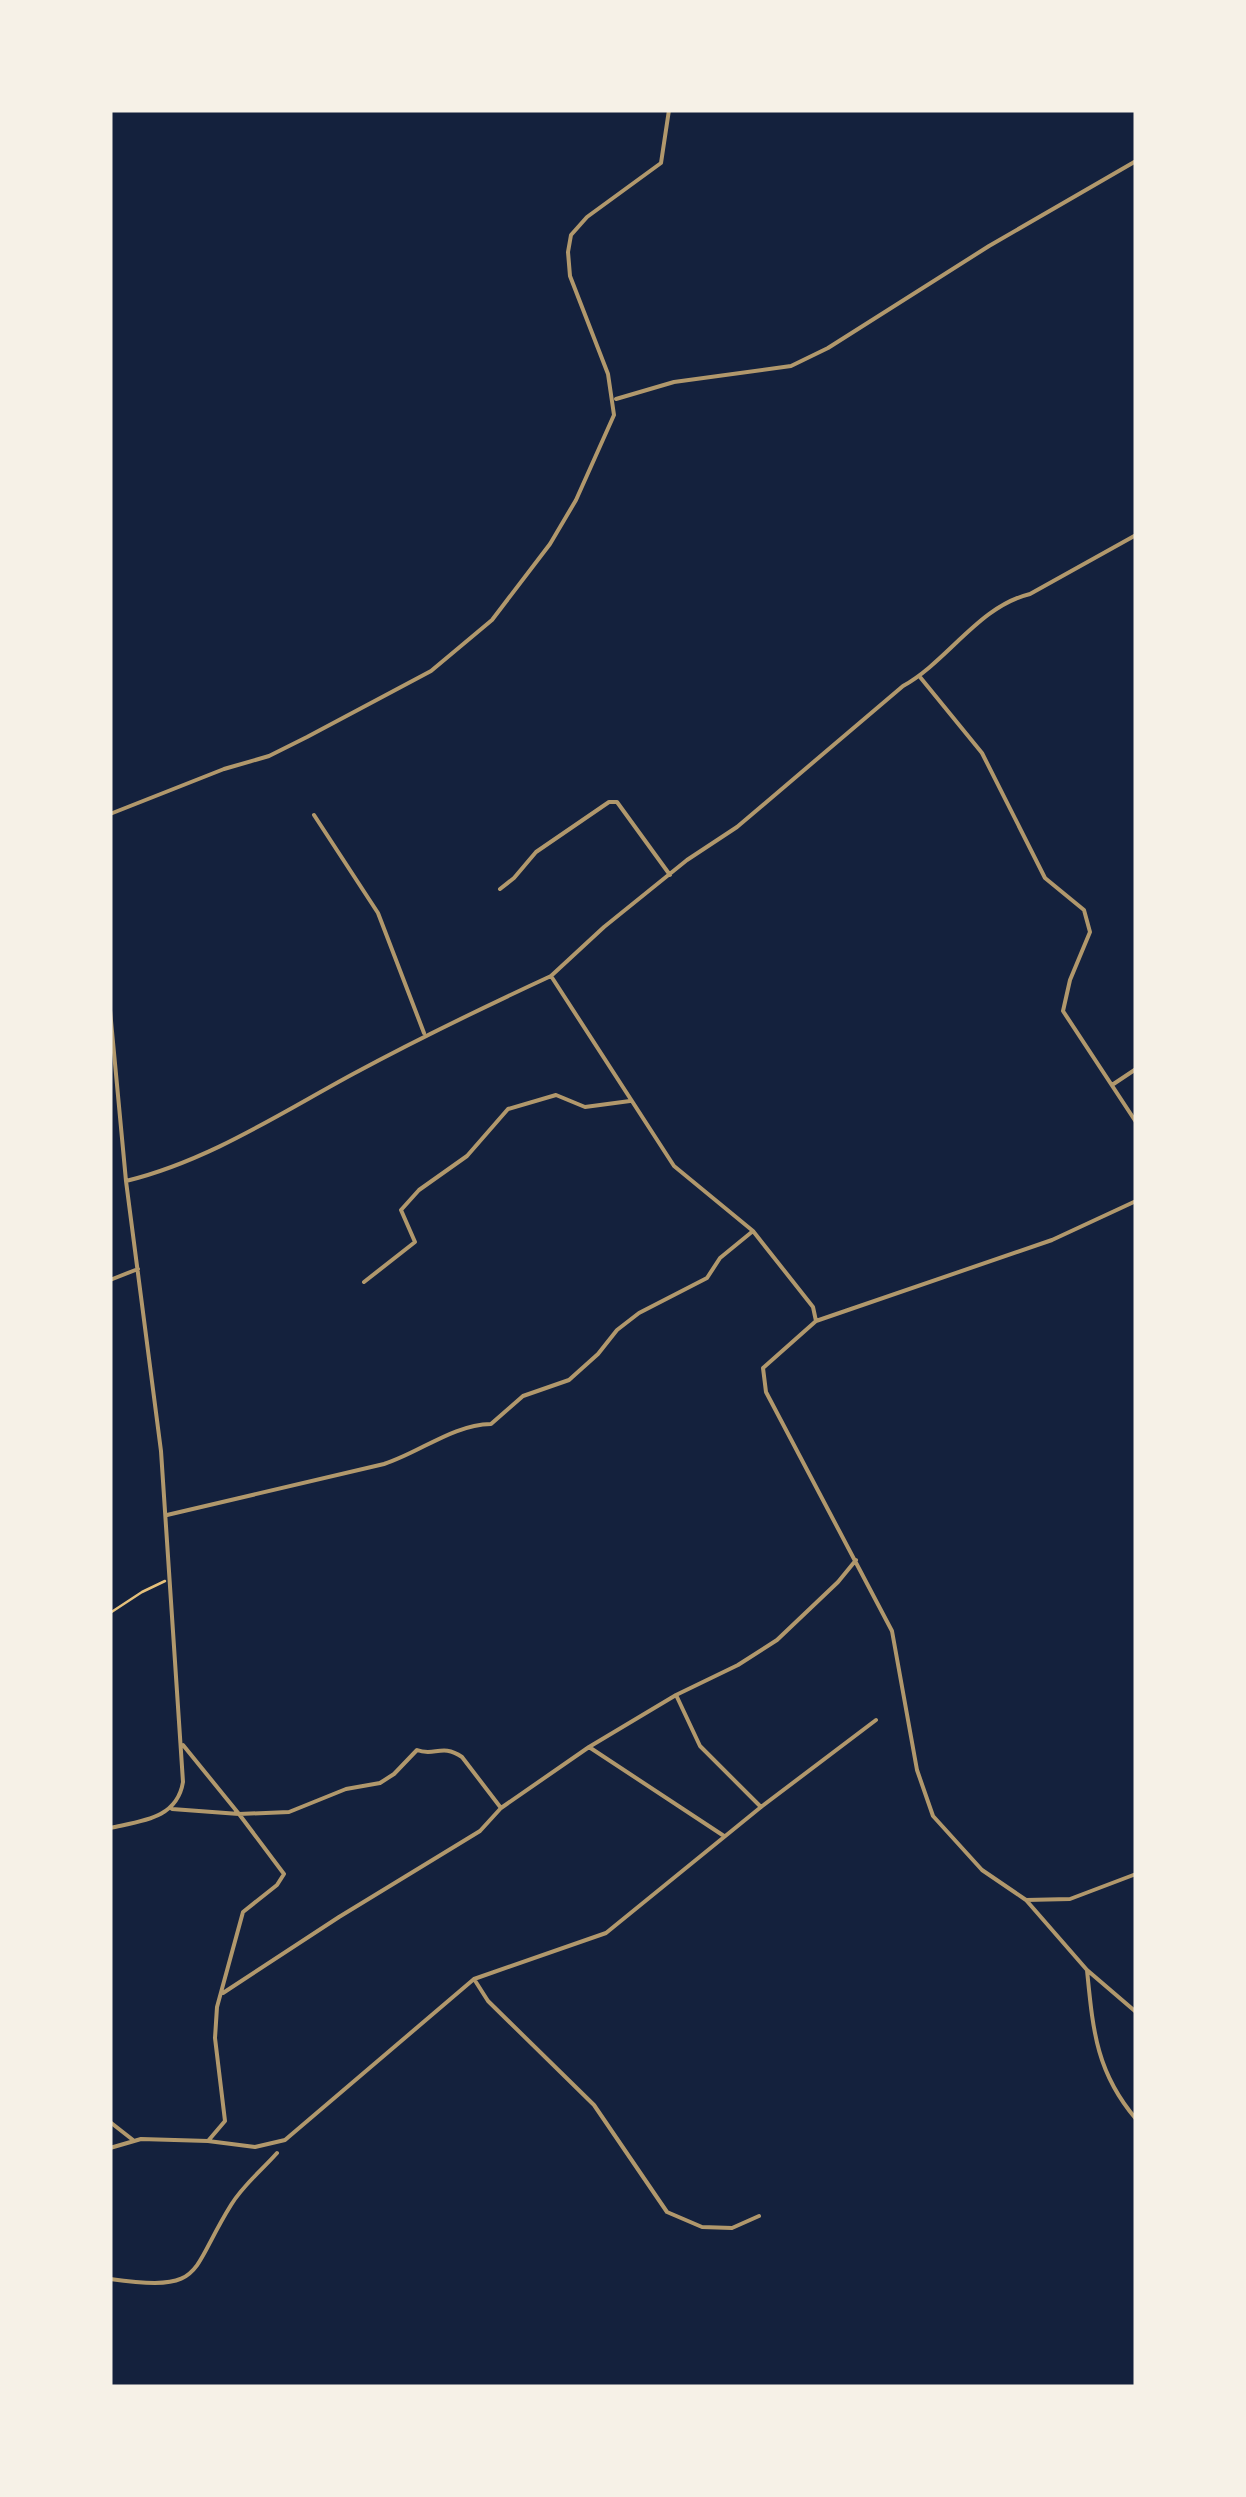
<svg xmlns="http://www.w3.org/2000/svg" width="1246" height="2497" font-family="'Work Sans',sans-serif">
<rect width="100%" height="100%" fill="#14213d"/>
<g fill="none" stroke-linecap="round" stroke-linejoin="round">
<path stroke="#e5c07b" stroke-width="2.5" d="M110,1613L142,1592L165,1581"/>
<path stroke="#b1986c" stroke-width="4" d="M616,399L674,382L791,366L828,348L989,246L1136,161
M920,677L982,753L1045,878L1084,910L1090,932L1070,980L1063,1011L1136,1122
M110,814L224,769L269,756L307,737L431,671L492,620L550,544L576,500L614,415L608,374L570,276L568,252L571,235L587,217L661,163L669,110
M314,815L378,913L424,1033
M500,889L514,878L536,852L609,802H617L670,875
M551,976L604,927L687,860L737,827L903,686C948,661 979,606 1030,594L1136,535
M110,1010L126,1181L161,1451L183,1782C177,1819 141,1821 110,1828
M1112,1085L1136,1069
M126,1181C208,1161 279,1114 353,1074C418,1039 484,1007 551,976L674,1166L753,1231L813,1307L816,1321L763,1368L766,1392L892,1631L917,1770L933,1816L982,1870L1026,1900L1087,1970L1136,2012
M110,1280L138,1269
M364,1282L415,1242L401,1210L419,1190L467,1156L508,1109L556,1095L585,1107L630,1101
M816,1321L1052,1240L1136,1201
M167,1515L384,1464C421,1452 452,1425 491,1424L523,1396L569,1380L598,1354L617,1330L639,1313L707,1278L720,1258L753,1231
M677,1697L700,1746L761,1807
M183,1745L239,1814L289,1812L346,1789L380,1783L394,1774L417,1750C434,1757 442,1743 462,1757L501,1808L589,1747L676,1695L738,1665L777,1640L838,1582L856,1560
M589,1747L724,1836
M1026,1900L1070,1899L1136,1874
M1087,1970C1093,2030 1096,2072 1136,2119
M474,1979L488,2001L594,2105L667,2212L702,2227L732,2228L759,2216
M223,1993L339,1917L480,1831L501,1808
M110,2122L133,2140
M208,2141L255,2147L285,2140L474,1979L606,1933L761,1807L876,1720
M110,2148L141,2139L208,2141L225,2121L215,2038L217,2007L243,1912L277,1885L284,1874L239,1814L172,1809
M110,2279C206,2292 188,2274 231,2205C243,2185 262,2170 277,2153"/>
</g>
<rect width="1246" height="2497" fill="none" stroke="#f6f1e7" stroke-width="225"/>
</svg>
